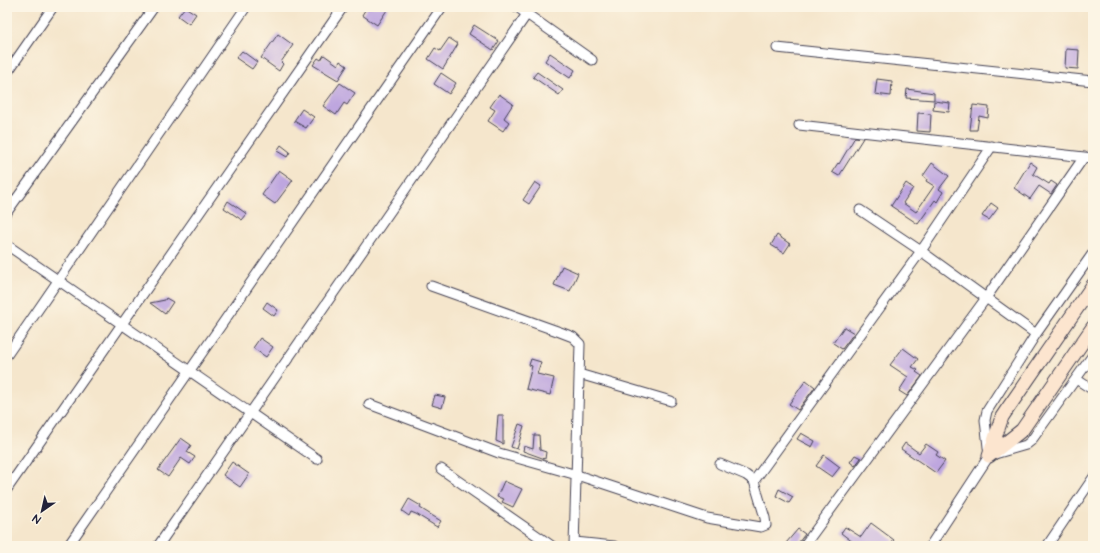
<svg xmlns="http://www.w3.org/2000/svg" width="1100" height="553" font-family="'Architects Daughter',sans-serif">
<rect width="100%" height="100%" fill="#fcf5e5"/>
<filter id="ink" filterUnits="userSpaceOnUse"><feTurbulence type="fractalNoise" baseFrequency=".025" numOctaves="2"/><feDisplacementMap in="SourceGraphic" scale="8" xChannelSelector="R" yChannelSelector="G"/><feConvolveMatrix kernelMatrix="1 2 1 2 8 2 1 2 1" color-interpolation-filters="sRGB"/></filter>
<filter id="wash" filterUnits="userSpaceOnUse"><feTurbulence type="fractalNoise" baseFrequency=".012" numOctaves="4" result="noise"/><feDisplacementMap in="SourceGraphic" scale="16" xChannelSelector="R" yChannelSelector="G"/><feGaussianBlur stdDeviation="0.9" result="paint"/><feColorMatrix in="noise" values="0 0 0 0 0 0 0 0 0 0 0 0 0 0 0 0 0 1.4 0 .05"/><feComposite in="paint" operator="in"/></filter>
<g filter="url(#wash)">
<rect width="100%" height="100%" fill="#f5e6cc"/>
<g id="blocks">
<path fill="#bea6df" d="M185,7L196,14L189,24L178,16Z
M367,7H389L377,25L362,15Z
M474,25L499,41L493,50L469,34Z
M278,34L293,45L281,62L283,64L279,71L261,58Z
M449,38L458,44L443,69L428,59L435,48L440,51Z
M1066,49L1079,50L1078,69L1065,68Z
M242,51L257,62L252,69L236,58Z
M550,53L575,70L570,78L545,61Z
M324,55L338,65L340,61L347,66L338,80L313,65L318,58L321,60Z
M537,72L563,90L559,95L533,77Z
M441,73L456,83L449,94L434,84Z
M877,79L892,81L891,96L875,94Z
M340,83L355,93L347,105L344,103L336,115L323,106Z
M907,89L934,93V100L906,98Z
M499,94L513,104L504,118L509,122L503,131L488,121L495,110L490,107Z
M934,101L950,103L949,112L933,110Z
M973,105L989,107L988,118L979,116L977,130H970Z
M302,109L314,117L306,128L294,121Z
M918,113L931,114L930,132L917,131Z
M855,137L863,138L839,176L832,172L838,163L839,164Z
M281,145L290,152L287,157L277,151Z
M1030,162L1037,167L1033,174L1049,184L1051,181L1057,185L1051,194L1039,186L1030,199L1014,188Z
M932,163L949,176L939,189L943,192L937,202L935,200L918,224L891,206L906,183L913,188L903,203L916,212L934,186L926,181L927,179L923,176Z
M279,170L293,180L275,204L262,195Z
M535,182L541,186L529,204L523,200Z
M228,201L247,214L242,220L224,208Z
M991,203L998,208L989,220L982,216Z
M777,235L790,244L784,253L771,245Z
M562,266L578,273L570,291L554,285Z
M166,298L173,302L165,314L150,303L165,300Z
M267,302L278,310L274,316L263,308Z
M844,327L854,333L842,349L833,343Z
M260,338L273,347L266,357L253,348Z
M903,348L918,359L912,367L918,370L916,372L922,376L907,396L899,391L908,377L890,365Z
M531,359L541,362L537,374L554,378L550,395L526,389L532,366L529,365Z
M806,380L815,387L798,410L789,404Z
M435,395L445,397L442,408L432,405Z
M498,415H503V444L496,441Z
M519,424L524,426L517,449L511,447Z
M801,433L815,441L812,447L797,439Z
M534,435H539L540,450L546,452L545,459L523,451L524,446L533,449Z
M181,438L191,445L187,452L195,457L190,464L181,458L168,477L158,470Z
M905,443L919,453L926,444L938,452L936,455L945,461L936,473L901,449Z
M824,455L840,467L832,477L816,466Z
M855,455L861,458L855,466L850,462Z
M232,462L249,474L240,487L223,475Z
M504,481L522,489L513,507L502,502L504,499L497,497Z
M779,489L793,497L789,503L776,496Z
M409,499L421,506L420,508L441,521L437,527L416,514L411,512L409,516L402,511Z
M871,523L894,540L890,546H858L841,533L845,527L861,537Z
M798,529L805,534L796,546H790L786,543Z"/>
</g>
</g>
<g filter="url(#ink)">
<use href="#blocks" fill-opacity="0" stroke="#423f51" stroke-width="1"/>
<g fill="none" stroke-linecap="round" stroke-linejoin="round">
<defs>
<path id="street" d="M517,7L592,60
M777,48L1093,81
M7,73L53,7
M799,125L1093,158
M860,210L921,251L1036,334
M7,212L154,7
M7,245L317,459
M431,286L560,332L573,337L580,344L574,546
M7,355L246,7
M579,374L671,401
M1076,379L1093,390
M369,404L499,453L577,475L707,518L761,527L766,525L765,518L754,481L746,475L720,464
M995,454L1026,445L1031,441L1093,355
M441,469L552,546
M754,481L921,251L992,146
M7,489L343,7
M575,542L614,546
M68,546L442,7
M158,546L527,14
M804,546L986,298L1084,157
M930,546L989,456L985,420L987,411L1036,334L1093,253
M1047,546L1093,478"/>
<path id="secondary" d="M989,456L1002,417L1006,411L1093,285
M989,456L1022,430L1093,327"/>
</defs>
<use href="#street" stroke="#423f51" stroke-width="11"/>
<use href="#secondary" stroke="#423f51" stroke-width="15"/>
<use href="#street" stroke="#fff" stroke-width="9"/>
<use href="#secondary" stroke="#fce5cf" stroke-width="13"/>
</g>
</g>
<rect width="1100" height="553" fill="none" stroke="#fcf5e5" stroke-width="24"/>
<g transform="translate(42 511) rotate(214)" stroke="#fcf5e5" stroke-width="3" paint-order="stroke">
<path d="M0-3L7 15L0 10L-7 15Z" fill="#22223b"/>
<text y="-6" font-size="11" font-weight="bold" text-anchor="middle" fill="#22223b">N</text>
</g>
</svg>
